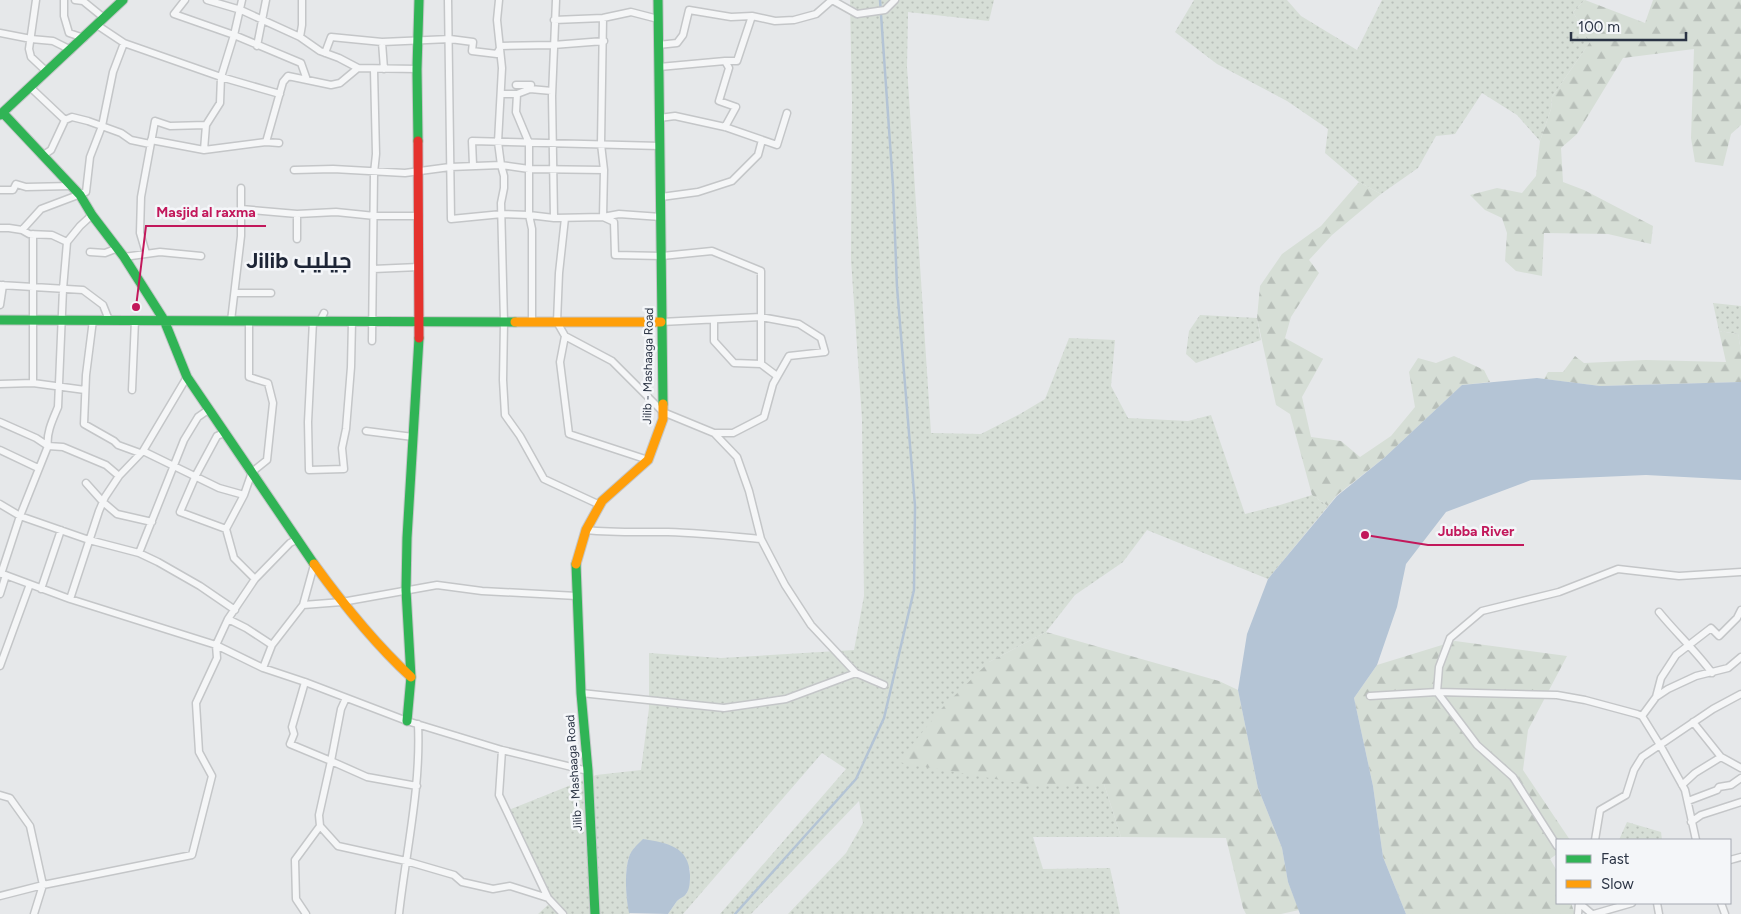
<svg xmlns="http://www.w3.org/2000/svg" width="1741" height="914" font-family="Figtree,Cairo,sans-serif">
<defs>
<pattern id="grass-dots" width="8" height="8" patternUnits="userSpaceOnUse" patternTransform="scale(1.25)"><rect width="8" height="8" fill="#d6ded6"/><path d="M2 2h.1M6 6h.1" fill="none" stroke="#b8bfb9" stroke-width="1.8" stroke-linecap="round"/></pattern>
<pattern id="forest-firs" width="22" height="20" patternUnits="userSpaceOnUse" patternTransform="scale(1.25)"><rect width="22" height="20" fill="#d6ded6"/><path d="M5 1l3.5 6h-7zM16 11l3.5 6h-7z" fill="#b8bfb9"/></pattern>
</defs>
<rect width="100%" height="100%" fill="#e6e8ea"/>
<path fill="url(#grass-dots)" d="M850,0H994L989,21L908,12L907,67L931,433L981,434L1020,414L1045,399L1069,338L1115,340L1111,386L1128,418L1188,421L1211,415L1245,514L1280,505L1312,495L1328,506L1268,579L1147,530L1123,562L1075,595L1046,632L989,662L1024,784H1104L1121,837H1033L1043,869L1110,868L1120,914H788L846,853L863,823L859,801L751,914H720L846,769L822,753L683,914H668L677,901L687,893L690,881V869L635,847C633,850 630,854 629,857C624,870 626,901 630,914H538L549,904L506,811L596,775L641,770L649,708V653L721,658L854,650L864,596L862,419L851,260L852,103Z
M1194,0H1287L1301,16L1357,50L1382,0H1585L1573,12L1590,42L1552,97L1551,109L1540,141L1517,115L1482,93L1455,134L1436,136L1418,168L1381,194L1359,182L1325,153L1328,129L1287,101L1217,64L1175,32Z
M1713,303L1741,306V351L1738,334L1719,331Z
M1200,315L1257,318L1261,340L1196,363L1186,354L1189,331Z
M1627,822L1661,832L1662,840H1619Z"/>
<path fill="url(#forest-firs)" d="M1585,0L1645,23L1653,0H1741V125L1731,134L1723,166L1695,162L1691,138L1694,49L1623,58L1577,134L1561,148L1563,182L1584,190L1653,226L1651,244L1608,234L1544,233L1542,276L1516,271L1505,261L1507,233L1502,218L1485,210L1470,195L1497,188L1522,193L1536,176L1540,141L1551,109L1552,97L1590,42L1573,12Z
M1359,182L1381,194L1332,235L1309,260L1319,273L1291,317L1285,338L1323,359L1302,397L1311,437L1341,441L1360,457L1391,436L1415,407L1409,372L1418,358L1436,363L1454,356L1484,370L1490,382L1462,385L1384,458L1337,495L1328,506L1312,495L1290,414L1276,405L1257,318L1260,286L1282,254L1321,226Z
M1719,331L1738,334L1741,351V382L1600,386L1544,379L1548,372H1563L1575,356L1584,363L1646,360L1726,362Z
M1046,632L1219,681L1238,690L1258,788L1282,848L1288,882L1299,910L1281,914H1246L1243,908L1226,838L1121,837L1104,784H1024L898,762L942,708L989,662Z
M1455,641L1567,656L1528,730L1523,770L1570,840H1557V854L1550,859L1557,871V903H1571L1575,914H1406L1383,857L1373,786L1354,698L1377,665Z"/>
<path fill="#b4c4d5" d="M1537,378L1600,386L1741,382V480L1646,475L1531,480L1446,512L1406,564L1397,607L1377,665L1354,698L1373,786L1383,857L1406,914H1300L1288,882L1282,848L1258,788L1238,690L1247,634L1268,579L1337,496L1384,458L1462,385Z
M643,839C667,843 689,846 690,875C690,881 690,889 686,894C684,897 680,898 677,901C674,905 671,910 668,914L629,913C626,898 624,872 629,857C631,850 638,844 643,839Z"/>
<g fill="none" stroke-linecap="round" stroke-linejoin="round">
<path stroke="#b4c4d5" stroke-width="2.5" d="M735,914L856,779L884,718L914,590L915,506L897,287L893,186L880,0"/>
<defs>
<path id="street" d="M36,0L29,49L31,57L47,72
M64,0V16L69,33L84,38
M75,0L83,1L104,18
M185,0L174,14L234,35L301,63L307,80
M207,0L241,10L300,37
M302,0V25L300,37L320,51L339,58L358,68L417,69
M448,0L451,219L502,214L529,215L554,218L603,217L619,214L661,217
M499,0L497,20L502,68L498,142L501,165L504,176V188L501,203L504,322L503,380L505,415L520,436L544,479L600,505
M832,0L857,14L885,10L895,0
M603,18L601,144L604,170L603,217L614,222L615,255L662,256L712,251L761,271V364L777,376
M554,20L603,18L631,12L658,19
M97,25L124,43L221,77L280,94
M0,33L31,39L53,41L71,50
M382,42L384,69
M658,45L677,43L683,35L689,10L731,17L752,16L775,21L794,20L816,14L832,0
M257,46L266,0
M325,53L331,37L382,42L450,39L473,42L472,51L497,54L501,46L553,45L604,41
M659,67L725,61
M516,85H531L530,89L517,94L516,112L529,143V215L532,229V322
M30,87L65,120L72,117L88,121L121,133L131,140L150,144
M530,89L552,91
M502,94H517
M659,118L675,116L725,127L777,145L787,113
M725,127L736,107L719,101L729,68L725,61H737L752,16
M151,140L204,150L266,142L279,143
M266,142L283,82L288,76L331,85L340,83L358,68
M204,150L206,125L220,103L221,77L234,35L242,0
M42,156L51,150L65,120
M473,165L472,141L660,146
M294,170L333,169L405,173L450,167L501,165L529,169L604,170
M0,190H13L16,184L26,187L72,186
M661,197L698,192L732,181L758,155L762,140
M241,209L297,214L336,212L375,216H419
M297,214V239
M554,218L552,96L556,0
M565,218L559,273L557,322L565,336L612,361L663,412L714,433L737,457L749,491L761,539L785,585L811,625L856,673L884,685
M0,228H9L22,230L29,234L52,235L67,242
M22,230L41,209L86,192L90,157L102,126L113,72L124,43
M90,252L105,253L118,248
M146,253L140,233L141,197L155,121L170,126L206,125
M124,257L160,252L201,256
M373,269L419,267
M0,285L83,290L103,305L109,320
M235,293H271
M0,305L3,285
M93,320L86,375L84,424L114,441L118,445L140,453
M714,320V341L734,363L761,364
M231,321L241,236V188
M313,321L308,422L309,470L344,469L342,448L346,429L351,367L352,321
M320,321L324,313
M661,322L761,317L799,324L821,338L825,352L789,356L773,384L764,417L733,433H714
M565,336L560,362L569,434L648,460
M372,341L374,173L376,154L374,70
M33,383V234
M0,384L33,383L85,390
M132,390L135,320
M0,422L36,438L48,446L63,447L106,465L119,476
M366,431L413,437
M224,433L217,436L196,475L180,512L226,529
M0,450L38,468
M143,451L219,488L244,495L252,472L267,460L273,403L268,383L249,377V321
M86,483L103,502L117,514L152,522
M244,495L226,529L234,558L255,579
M0,504L20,516L89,540L139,553L158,562L200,586L235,610
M586,530C614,533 640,532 668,532C699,533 729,536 761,539
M139,553L184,440L198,417L208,410
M0,573L70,599L216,645L263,668L305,682L407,721L502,750L588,771
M1,574L20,516L48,446C46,433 53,419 58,407L63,289L67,242L80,226L92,215
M41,589L61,530
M0,594L6,575
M70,599L99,511L105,497L119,476L143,451L187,377
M303,605L314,565
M1659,612C1676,633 1696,651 1712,673
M228,619L246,628L272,645L303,605L342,602L437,585L482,591L577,596
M0,666L30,584
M263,668L272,645
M305,682L292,727L294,734L290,744L331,761L319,815L320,826L295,860L296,899L306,914
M581,693L724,708L786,699L856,673
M1370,696L1437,692L1557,695L1585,700L1637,714L1642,716L1660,745L1685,790L1696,840
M1656,697L1661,678L1676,655L1711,628L1719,636L1737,618L1741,610
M346,698L341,709L331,761L367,777L417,786
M1642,716L1656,697L1668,689L1696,676L1728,668L1741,657
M1693,722L1721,757L1741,768
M502,750L499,795L548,898L563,914
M1682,785L1695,773L1721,757
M0,795L10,798L30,826L43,885L34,914
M1688,801L1717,790L1719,787L1731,785L1741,778
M1691,822L1701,815L1741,802
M320,826L338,846L406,861L454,875L462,882L493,889L510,886L548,898
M1595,840L1600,810L1626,795L1634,770L1642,757L1713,709L1741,694
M1557,846L1513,777L1477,745L1437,692L1439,667L1450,638L1482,611L1559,592L1618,569L1679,576L1741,572
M1730,860L1741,857
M0,896L43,885L192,855L212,776L199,752L196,703L217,658L216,645L228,619L255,579L290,543L298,539
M1579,903L1592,914
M1657,903L1659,914
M1721,903L1725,914
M399,914C406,851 421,788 418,724
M1578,914L1579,903
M1594,914L1632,903"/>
<path id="fast" d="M658,0L663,404
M3,113L80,195L92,215L124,257L164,320L187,377L314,564
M0,115L123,0
M418,141L417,69L419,0
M0,320L515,322
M576,564L581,693L588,771L595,914
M407,721L411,677L406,590L407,538L419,338"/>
<path id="slow" d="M515,322H661
M314,564C343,604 374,643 411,677
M576,564L586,530L602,501L648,460L663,419V404"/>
<path id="jam" d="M418,141L419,338"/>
</defs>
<use href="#street" stroke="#c4c6c8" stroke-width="9"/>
<use href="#fast" stroke="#c4c6c8" stroke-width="11"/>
<use href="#slow" stroke="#c4c6c8" stroke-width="11"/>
<use href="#jam" stroke="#c4c6c8" stroke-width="11"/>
<use href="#street" stroke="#f5f6f7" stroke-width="6"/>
<use href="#fast" stroke="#30b455" stroke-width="9"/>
<use href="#slow" stroke="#ff9f0a" stroke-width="9"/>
<use href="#jam" stroke="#e5322d" stroke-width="9"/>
</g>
<g text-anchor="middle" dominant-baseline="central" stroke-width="5" stroke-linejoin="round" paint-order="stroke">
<g font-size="12" fill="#2b3445" stroke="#f4f6f9">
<text transform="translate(648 366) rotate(-89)">Jilib - Mashaaga Road</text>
<text transform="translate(574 773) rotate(-94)">Jilib - Mashaaga Road</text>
</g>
<g font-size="22" font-weight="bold" fill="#1d2536" stroke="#f4f6f9">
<text x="299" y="260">Jilib جيليب</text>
</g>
</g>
<path fill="none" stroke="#c2185b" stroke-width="2" d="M136 307L146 226H266M1365 535L1428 545H1524"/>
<g fill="#c2185b" stroke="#f4f6f9" stroke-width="2">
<circle cx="136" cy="307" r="5"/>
<circle cx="1365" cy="535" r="5"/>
</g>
<g font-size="14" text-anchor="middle" font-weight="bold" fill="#c2185b" stroke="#f4f6f9" stroke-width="5" stroke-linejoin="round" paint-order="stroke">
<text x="206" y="217">Masjid al raxma</text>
<text x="1476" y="536">Jubba River</text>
</g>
<rect x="1556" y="839" width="175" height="65" fill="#f4f6f9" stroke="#a4a8b1"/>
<rect x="1566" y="855" width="25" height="8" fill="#30b455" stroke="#a4a8b1"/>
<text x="1601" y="864" font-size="15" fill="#2b3445">Fast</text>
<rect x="1566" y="880" width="25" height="8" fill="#ff9f0a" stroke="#a4a8b1"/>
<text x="1601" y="889" font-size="15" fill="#2b3445">Slow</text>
<path d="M1571 32v8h115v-8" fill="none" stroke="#2b3445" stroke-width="2.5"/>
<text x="1578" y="32" font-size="15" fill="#2b3445" stroke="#f4f6f9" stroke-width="4" paint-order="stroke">100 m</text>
</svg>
